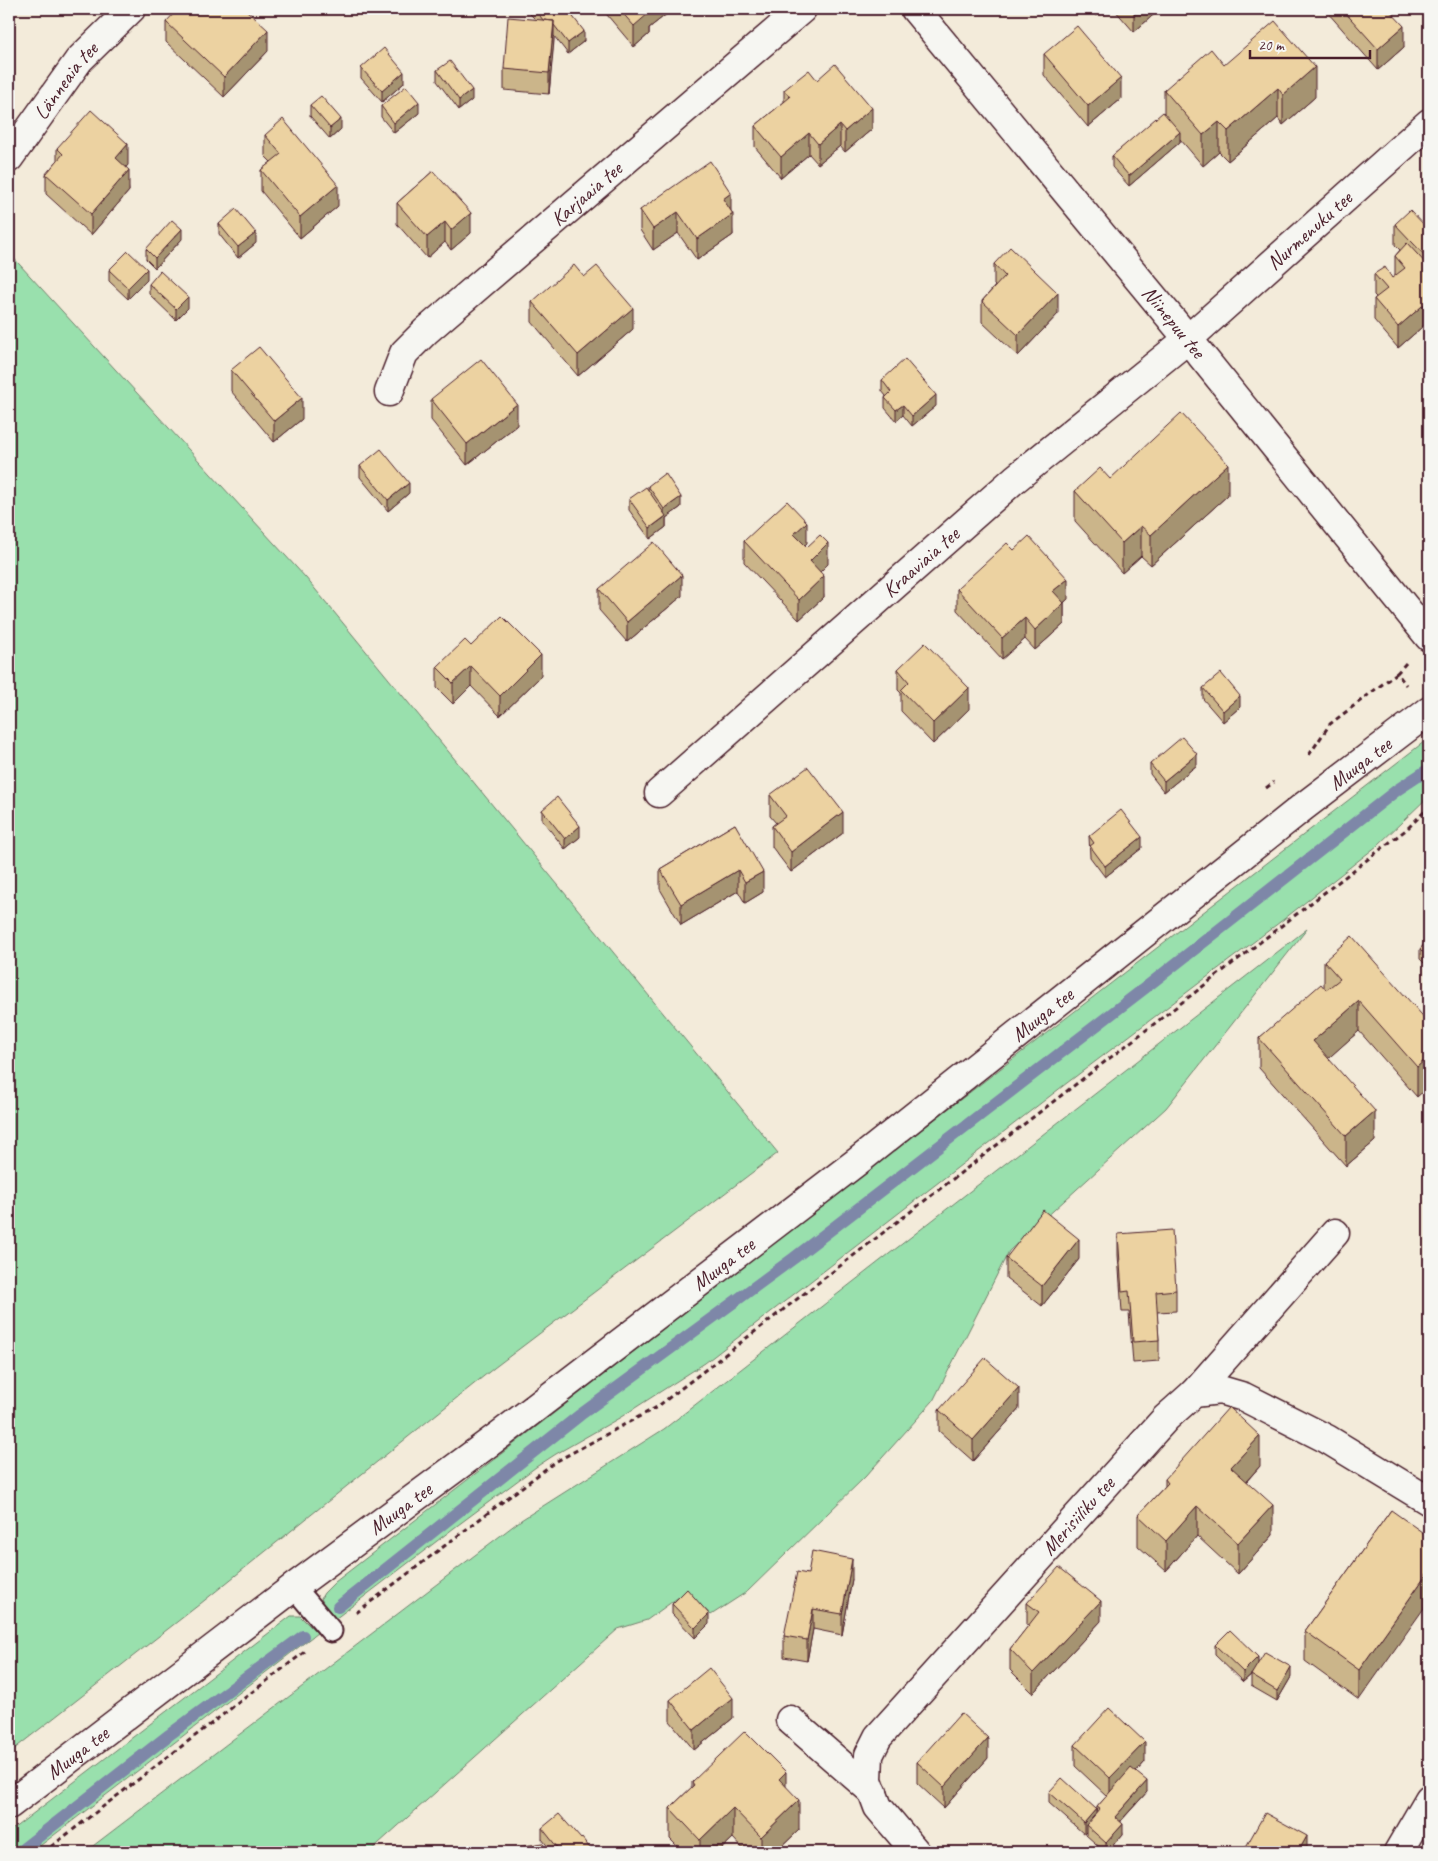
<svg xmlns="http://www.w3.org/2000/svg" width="1438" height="1861" font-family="Caveat,sans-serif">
<rect width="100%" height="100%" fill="#f3ebda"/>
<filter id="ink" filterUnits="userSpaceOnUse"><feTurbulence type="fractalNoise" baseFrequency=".02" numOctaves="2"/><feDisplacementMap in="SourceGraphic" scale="10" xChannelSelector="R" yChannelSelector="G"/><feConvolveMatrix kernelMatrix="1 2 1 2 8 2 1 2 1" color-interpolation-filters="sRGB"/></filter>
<g filter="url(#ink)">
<path fill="#99e0ad" stroke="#72806c" d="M9,253L306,578L778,1153L494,1368L200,1604L9,1753Z
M1429,738V796L1377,846L1284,919L1063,1086L705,1363L621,1417L556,1454L536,1467L454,1528L335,1619L324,1606L321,1598L324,1593L335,1582Z
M1307,929L1166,1108L1009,1251L933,1401L865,1477L748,1591L711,1615L687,1591L647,1620L618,1629L369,1852H85L521,1520L664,1429Z
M291,1616H300L317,1633L32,1852H9V1832Z"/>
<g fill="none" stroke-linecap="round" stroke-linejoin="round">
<path stroke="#7e87a8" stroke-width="12" d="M338,1607L580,1415L794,1258L1145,988L1397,790L1429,769
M19,1852L169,1735L303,1636"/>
<defs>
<path id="lane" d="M294,1587L331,1631"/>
<g id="street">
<path id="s1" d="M915,9L1188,339L1429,637"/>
<path id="s2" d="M9,158L79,60L131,9"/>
<path id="s3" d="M389,392L404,353L426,331L802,9"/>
<path id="s4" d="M659,793L1015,479L1188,339L1429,123"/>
<path d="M1194,1393L1335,1233"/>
<path d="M790,1720L873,1792"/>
<path id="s5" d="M916,1852L878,1807L868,1780L869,1755L878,1737L1166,1418L1194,1393L1220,1390L1244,1397L1327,1439L1429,1501"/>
<path d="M1398,1852L1429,1799"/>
</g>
<g id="secondary">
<path id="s6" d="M9,1805L294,1587L505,1431L858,1161L1303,807L1429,711"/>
</g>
</defs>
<use href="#lane" stroke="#4a1f2b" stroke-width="25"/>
<use href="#street" stroke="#4a1f2b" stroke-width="31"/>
<use href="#secondary" stroke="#4a1f2b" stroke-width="31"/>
<path stroke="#4a1f2b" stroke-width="3" stroke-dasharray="5 4" stroke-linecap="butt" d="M1406,663L1397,673L1406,685
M1309,755L1330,724L1397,673
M1266,788L1274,782
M356,1613L555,1462L657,1407L1407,829L1429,807
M44,1852L307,1650"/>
<use href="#lane" stroke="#f6f6f2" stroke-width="21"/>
<use href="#street" stroke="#f6f6f2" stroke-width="28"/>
<use href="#secondary" stroke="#f6f6f2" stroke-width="28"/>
</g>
<path fill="#cbb58a" stroke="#4a1f2b" d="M530,9H567L584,41L568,54L554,36L549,94L504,90V69L535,19L530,14Z
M602,9H673L649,28V34L634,47Z
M1089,9H1103L1096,16Z
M1114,9H1160L1134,32Z
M1328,9H1394L1391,11L1404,47L1378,70L1328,13Z
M166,22L268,51L224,97L166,42Z
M1044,54L1121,99L1088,127L1044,75Z
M1224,65L1315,97L1283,125L1278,118L1228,161L1219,152L1203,166L1180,139V142L1129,186L1112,167V156L1164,113V90Z
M361,68L404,83L382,102L361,78Z
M437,70L472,100L459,110L437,81Z
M817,80L872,129L845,152L840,146L818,164L809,154L781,178L755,147V126L784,102V90Z
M310,105L341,129L330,139L310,116Z
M381,106L419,113L394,133L381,117Z
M265,135L338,206L300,238L261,191V170L271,162L265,156Z
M57,148L128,165L126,167L129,191L91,235L46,194V174L57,161Z
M433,171L471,233L451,250L445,242L427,258L397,224V203Z
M640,210L731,211L733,235L697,260L678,233L653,250L640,230Z
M219,224L256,243L238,258L219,234Z
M1395,224L1429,230V321L1398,348L1374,320V299L1376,297L1374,295V274L1392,278L1395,276V256L1400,250L1395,245Z
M182,239L155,268L146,259V249Z
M994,264L1058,314L1018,356L982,322V301L995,286L994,285Z
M109,270L147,280L128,299L109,281Z
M584,277L633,329L578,376L532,322V302Z
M149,284L188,308L176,320L149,294Z
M231,370L302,419L274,442L231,391Z
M882,380L936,406L912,426L903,415L896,421L885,408V398L886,396L882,391Z
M431,399L517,425L467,465L431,420Z
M360,466L409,493L388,511L360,477Z
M648,486L681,507L666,518V527L650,539L629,510V499L648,490Z
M1075,491L1228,495L1151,565L1141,556L1122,573L1075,521Z
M744,541L807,543L804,545L807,547L828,564L820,572L824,597L799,620L744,562Z
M1014,550L1068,599L1064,603V624L1035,650L1025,639L1002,659L957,610V589Z
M599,589L682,596L627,642L599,610Z
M471,646L541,676L500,716L471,686L453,704L437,688V667Z
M898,669L969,709L933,744L901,711V693L898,690Z
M1203,688L1240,707L1223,722L1203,699Z
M1150,764L1197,765L1164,792L1150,774Z
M770,795L843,833L791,872L772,847V826L776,823L770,816Z
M542,810L580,837L565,849L542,820Z
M735,824L763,892L745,903L738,891L681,925L660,889V869Z
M1089,836L1142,848L1105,877L1090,857Z
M1429,939V968L1420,959V949Z
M1324,961L1429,1023L1417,1097L1359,1031L1328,1058L1375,1141L1346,1166L1259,1068V1038L1324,987Z
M1118,1234L1176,1290V1311L1157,1312L1159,1340V1361L1133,1363L1129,1312H1122L1118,1255Z
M1006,1258L1079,1259L1042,1306L1006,1278Z
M1019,1409L973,1461L939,1431V1410Z
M1260,1466L1247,1481L1273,1535L1238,1574L1197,1536L1166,1571L1138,1546V1515L1165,1486V1479Z
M1391,1510L1359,1700L1305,1661V1631Z
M808,1574L852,1579L842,1635L813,1629L807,1661L784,1657V1636Z
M1027,1603L1101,1621L1033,1693L1010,1670V1649L1029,1625L1027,1624Z
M672,1604L709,1624L695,1638L672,1614Z
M1215,1645L1291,1677L1277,1701L1251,1686V1675L1252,1674L1243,1682L1215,1655Z
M670,1700L733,1718L694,1750L670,1721Z
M1075,1745L1145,1762L1136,1772L1147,1792L1121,1821L1123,1834L1107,1852H1105L1086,1835V1832L1084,1834L1049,1803V1792L1096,1813L1097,1807L1107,1796L1075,1766Z
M988,1758L944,1808L917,1783V1762Z
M692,1782L786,1787L799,1830L776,1852H746L733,1838L718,1852H683L670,1839V1808L692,1787Z
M542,1828L593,1852H552L542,1839Z"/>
<path fill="#a59371" stroke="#4a1f2b" d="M647,9H673L649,28V34L634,47V26Z
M1096,9H1103L1096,16Z
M1137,9H1160L1134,32V11Z
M554,21V41L549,94V73Z
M1404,26V47L1378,70V49Z
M268,30V51L224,97V77Z
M584,31V41L568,54V43Z
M1315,67V97L1283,125V95Z
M404,72V83L382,102V91Z
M1121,78V99L1088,127V106Z
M1278,88V118L1228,161V131Z
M472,90V100L459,110V100Z
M419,102V113L394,133V123Z
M872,108V129L845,152V131Z
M341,119V129L330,139V128Z
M1219,122V152L1203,166V135Z
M840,125V146L818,164V144Z
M1180,132V142L1129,186V176Z
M809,133V154L781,178V157Z
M128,144V165L116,179V158Z
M129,170V191L91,235V214Z
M338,185V206L300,238V217Z
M731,193V214L723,199Z
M678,212V233L653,250V229Z
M471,213V233L451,250V230Z
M733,214V235L697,260V239Z
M445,222V242L427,258V237Z
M182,229V239L155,268V258Z
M256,233V243L238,258V247Z
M147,269V280L128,299V288Z
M1058,293V314L1018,356V335Z
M188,297V308L176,320V309Z
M1429,300V321L1398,348V327Z
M633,308V329L578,376V355Z
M936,395V406L912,426V416Z
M302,398V419L274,442V421Z
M517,404V425L467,465V444Z
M903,405V415L896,421V410Z
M1228,464V495L1151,565V535Z
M409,483V493L388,511V500Z
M681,497V507L666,518V527L650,539V528L664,518V509Z
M807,522V543L794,555V534Z
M1141,526V556L1122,573V543Z
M828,543V564L810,582V561Z
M682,575V596L627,642V622Z
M824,576V597L799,620V600Z
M1068,579V599L1053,612V591Z
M1064,603V624L1035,650V630Z
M1025,618V639L1002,659V638Z
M541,655V676L500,716V696Z
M471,666V686L453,704V683Z
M969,688V709L933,744V723Z
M1240,696V707L1223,722V711Z
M1197,754V765L1164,792V781Z
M843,812V833L791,872V852Z
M580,826V837L565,849V839Z
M1142,837V848L1105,877V866Z
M738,870V891L681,925V904Z
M763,872V892L745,903V882Z
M1359,1001V1031L1313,1072V1041Z
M1429,1056V1086L1417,1097V1067Z
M1375,1111V1141L1346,1166V1136Z
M1079,1239V1259L1042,1306V1286Z
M1019,1388V1409L973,1461V1440Z
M1260,1436V1466L1231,1498V1467Z
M1273,1505V1535L1238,1574V1543Z
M1197,1506V1536L1166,1571V1541Z
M852,1559V1579L842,1635V1614Z
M1429,1571V1601L1359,1700V1670Z
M1101,1601V1621L1033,1693V1673Z
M813,1609V1629L807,1661V1640Z
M709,1614V1624L695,1638V1628Z
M1258,1657V1668L1243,1682V1672Z
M1291,1667V1677L1277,1701V1691Z
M733,1698V1718L694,1750V1730Z
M988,1738V1758L944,1808V1787Z
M1145,1742V1762L1110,1799V1778Z
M786,1772V1803L779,1779Z
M1147,1781V1792L1115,1827V1817Z
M799,1800V1830L776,1852H761V1837Z
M733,1808V1838L718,1852H700V1840Z
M1096,1809V1819L1086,1825V1832L1084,1834V1823Z
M1123,1824V1834L1107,1852H1106V1843Z
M1307,1836V1852H1298Z"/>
<path fill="#ecd2a1" stroke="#4a1f2b" d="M178,9H245L268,30L224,77L166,22Z
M535,9H567L584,31L568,43L554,25V21L543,20Z
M619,9H647L646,10L649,13L634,26Z
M1342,9H1388L1404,26L1378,49Z
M508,17L554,21L549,73L504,69Z
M1275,21L1315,67L1283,95L1278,88L1228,131L1219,122L1203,135L1164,90L1211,49L1224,65Z
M1077,26L1121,78L1088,106L1044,54Z
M384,48L404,72L382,91L361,68Z
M450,61L472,90L459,100L437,70Z
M835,64L872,108L845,131L840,125L818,144L809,133L781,157L755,126L790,97L784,90L809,70L817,80Z
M406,86L419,102L394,123L381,106Z
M321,96L341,119L330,128L310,105Z
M91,110L128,144L116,158L129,170L91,214L46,174L63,154L57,148Z
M1163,112L1180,132L1129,176L1112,156Z
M283,119L338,185L300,217L261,170L281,154L265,135Z
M710,161L731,193L723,199L733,214L697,239L678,212L653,229L640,210Z
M433,171L471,213L451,230L445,222L427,237L397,203Z
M236,209L256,233L238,247L219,224Z
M1410,210L1429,230V260L1395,224Z
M172,220L182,229L155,258L146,249Z
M1407,243L1429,267V300L1398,327L1374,299L1387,289L1374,274L1385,267L1392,278L1405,268L1395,256Z
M1010,247L1058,293L1018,335L982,301L1005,276L994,264Z
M128,251L147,269L128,288L109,270Z
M574,265L584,277L597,266L633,308L578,355L532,302Z
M160,271L188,297L176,309L149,284Z
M259,347L302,398L274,421L231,370Z
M481,359L517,404L467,444L431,399Z
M905,359L936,395L912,416L903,405L896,410L885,398L891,392L882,380Z
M1181,413L1228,464L1151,535L1141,526L1122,543L1075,491L1100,468L1110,479Z
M381,449L409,483L388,500L360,466Z
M665,473L681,497L664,509L648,486Z
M646,487L666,516L650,528L629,499Z
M787,501L807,522L794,534L807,547L820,535L828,543L810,561L824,576L799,600L744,541Z
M1029,536L1068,579L1053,591L1064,603L1035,630L1025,618L1002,638L957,589L1007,543L1014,550Z
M654,542L682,575L627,622L599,589Z
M502,616L541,655L500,696L471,666L453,683L437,667L465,640L471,646Z
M925,643L969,688L933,723L901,690L909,682L898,669Z
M1221,673L1240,696L1223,711L1203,688Z
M1182,737L1197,754L1164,781L1150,764Z
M808,767L843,812L791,852L772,826L786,816L770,795Z
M557,797L580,826L565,839L542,810Z
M1121,810L1142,837L1105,866L1090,846L1094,843L1089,836Z
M735,824L763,872L745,882L738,870L681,904L660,869Z
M1352,936L1429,1023V1056L1417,1067L1359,1001L1313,1041L1375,1111L1346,1136L1259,1038L1321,984L1326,990L1340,979L1324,961Z
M1429,939V958L1420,949Z
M1043,1210L1079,1239L1042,1286L1006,1258Z
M1172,1230L1176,1290L1156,1292L1159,1340L1133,1342L1129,1291L1122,1292L1118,1234Z
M985,1358L1019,1388L973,1440L939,1410Z
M1229,1407L1260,1436L1231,1467L1273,1505L1238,1543L1197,1506L1166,1541L1138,1515L1168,1483L1165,1479Z
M1391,1510L1429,1537V1571L1359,1670L1305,1631Z
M812,1551L852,1559L842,1614L813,1609L807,1640L784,1636L797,1572L808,1574Z
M1059,1567L1101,1601L1033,1673L1010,1649L1039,1612L1027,1603Z
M687,1589L709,1614L695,1628L672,1604Z
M1230,1630L1258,1657L1243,1672L1215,1645Z
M1265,1652L1291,1667L1277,1691L1251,1675Z
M709,1668L733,1698L694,1730L670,1700Z
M1109,1708L1145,1742L1110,1778L1075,1745Z
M961,1713L988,1738L944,1787L917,1762Z
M745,1731L786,1772L779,1779L799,1800L761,1837L733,1808L700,1840L670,1808L694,1785L692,1782Z
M1131,1768L1147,1781L1115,1817L1123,1824L1106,1843L1086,1825L1100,1809L1097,1807Z
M1062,1778L1096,1809L1084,1823L1049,1792Z
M1265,1813L1307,1836L1298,1852H1243Z
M559,1814L581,1839L582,1838L593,1852H561L542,1828Z
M543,1843L545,1852H519L518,1847Z"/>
</g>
<g text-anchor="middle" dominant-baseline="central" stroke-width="5" stroke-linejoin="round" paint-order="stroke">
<g font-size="21" fill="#4a1f2b" stroke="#f6f6f2">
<text stroke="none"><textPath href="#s2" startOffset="96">Länneaia tee</textPath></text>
<text stroke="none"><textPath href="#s3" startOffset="284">Karjaaia tee</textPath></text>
<text stroke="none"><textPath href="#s4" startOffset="860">Nurmenuku tee</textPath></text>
<text stroke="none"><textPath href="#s1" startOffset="406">Niinepuu tee</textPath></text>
<text stroke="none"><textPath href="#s4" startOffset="349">Kraaviaia tee</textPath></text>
<text stroke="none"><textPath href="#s6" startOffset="1706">Muuga tee</textPath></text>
<text stroke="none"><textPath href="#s6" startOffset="1301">Muuga tee</textPath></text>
<text stroke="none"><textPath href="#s6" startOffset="896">Muuga tee</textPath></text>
<text stroke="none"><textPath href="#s6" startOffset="491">Muuga tee</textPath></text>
<text stroke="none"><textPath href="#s5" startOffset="431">Merisiiliku tee</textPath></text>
<text stroke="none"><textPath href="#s6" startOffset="86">Muuga tee</textPath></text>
</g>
</g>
<rect width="1438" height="1861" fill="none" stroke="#f6f6f2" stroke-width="30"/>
<rect x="15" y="15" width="1408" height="1831" fill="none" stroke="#4a1f2b" stroke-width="2" filter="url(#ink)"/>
<path d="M1250 50v8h120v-8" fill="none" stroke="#4a1f2b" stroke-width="2.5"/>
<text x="1258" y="50" font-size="15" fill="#4a1f2b" stroke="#f6f6f2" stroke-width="4" paint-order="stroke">20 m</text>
</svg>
